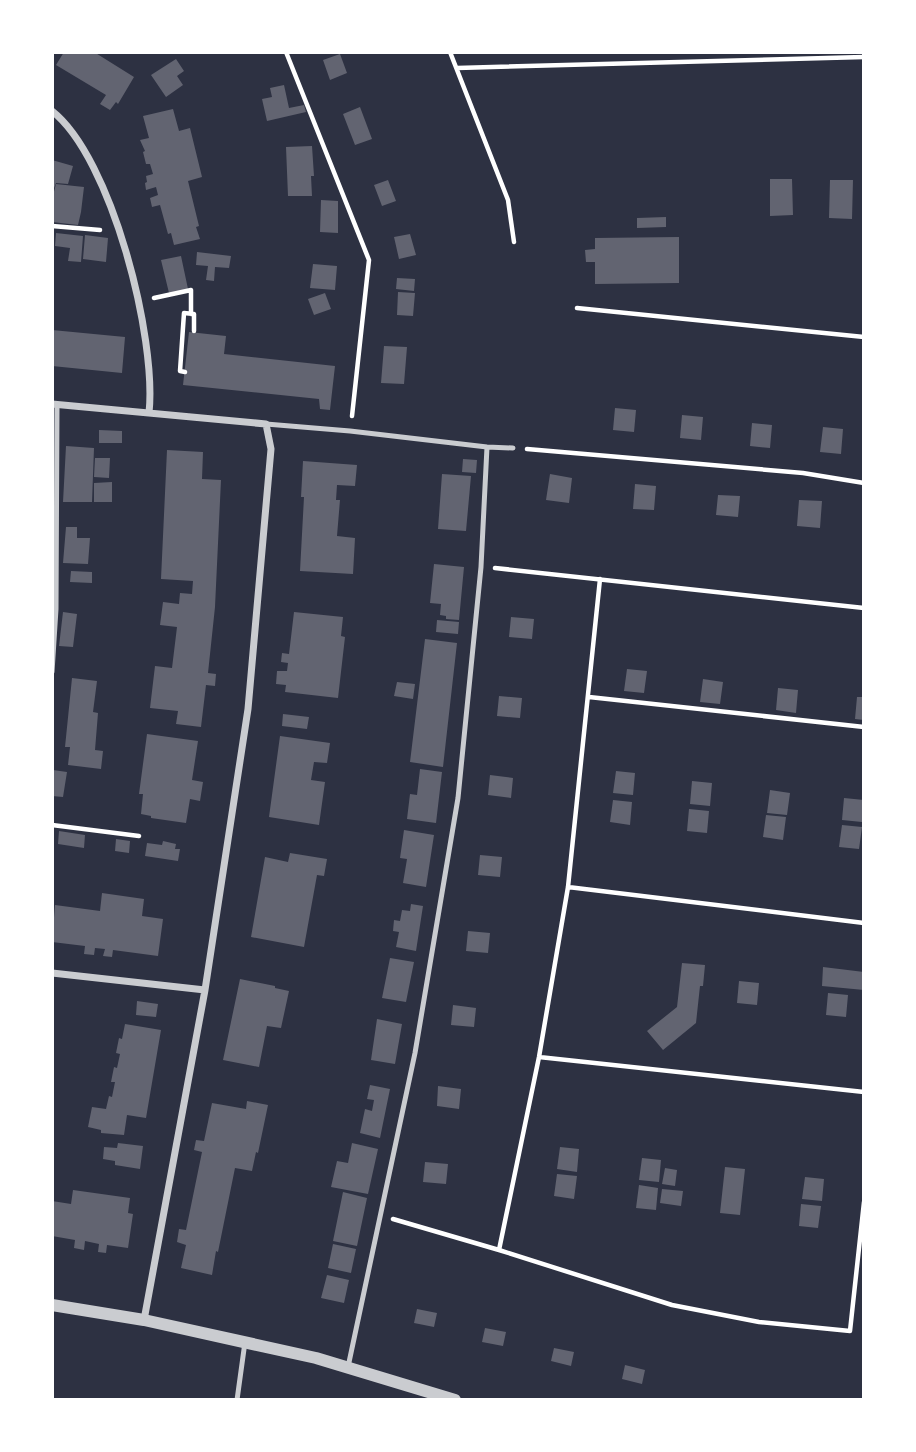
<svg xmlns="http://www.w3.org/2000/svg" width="916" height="1452" font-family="Lato,sans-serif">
<rect width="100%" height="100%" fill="#2d3142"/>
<path fill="#626471" d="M64,52H94L134,77L118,104L116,102L110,110L100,104L106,95L56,65Z
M340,54L347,73L330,80L323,60Z
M176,59L184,71L177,76L183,85L166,97L151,75Z
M284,85L289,108L304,105L306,112L267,121L262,99L272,97L270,88Z
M360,107L372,139L355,145L343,114Z
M173,109L179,131L190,128L202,177L188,181L199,226L196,227L200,239L174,245L171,233L168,234L160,205L152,207L150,198L158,195L156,187L146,190L145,183L147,182L146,176L153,174L150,164H146L143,152L145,151L140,140L149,138L143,116Z
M312,146L314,176H311L312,196H288L286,147Z
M52,160L73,166L68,184L56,183L53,191Z
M770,179H792L793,215L770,216Z
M388,180L396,201L382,206L374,185Z
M830,180H853L852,219L829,218Z
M56,184L84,187L81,212L78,225L52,222V199Z
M321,200L338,201V233L320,232Z
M666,217V227L637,228V218Z
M56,233L83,236L81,262L68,261L70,248L55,246Z
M410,234L416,255L399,259L394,237Z
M85,235L108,238L106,262L83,259Z
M679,237V283L595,284V262H586L585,250L595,249V238Z
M197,252L231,256L229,268L215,267L214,281L206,280L208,266L196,265Z
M181,256L188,289L169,293L161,260Z
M313,264L337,266L335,290L310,288Z
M397,278L415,279L414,291L396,289Z
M398,292L415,293L413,316L397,315Z
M325,293L331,309L314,315L308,299Z
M52,330L125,337L122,373L52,366Z
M189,332L226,336L224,354L335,366L330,410L320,409L319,399L183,385Z
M384,346L407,347L404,384L381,383Z
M615,408L636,410L634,432L613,430Z
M682,415L703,417L701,440L680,438Z
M752,423L772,425L770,448L750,446Z
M823,427L843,429L841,454L820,452Z
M99,430L122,431V443H99Z
M66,446L94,448L92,502H63Z
M167,450L203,452L202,479L221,480L215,607L208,673L216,674L215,686L206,685L201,727L176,724L178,711L150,708L155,666L172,668L177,627L160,625L163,602L179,604L180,593L192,594L193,581L161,579Z
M95,458H110L109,478L94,477Z
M463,459L477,460L476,473L462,472Z
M303,461L357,465L355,486L337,485L336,500H340L337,536L355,538L353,574L300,571L304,497H301Z
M442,474L471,476L466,531L438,529Z
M550,474L572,478L569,503L546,500Z
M112,482V502H94V483Z
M635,484L656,486L654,510L633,509Z
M718,495L740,496L738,517L716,515Z
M799,500L822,501L820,528L797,526Z
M66,527H77V538H90L88,564L63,563Z
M434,564L464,567L459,620L446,619V616L440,615L441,604L430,603Z
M71,571L92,572V583L70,582Z
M63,612L77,614L73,647L59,646Z
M294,612L343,617L341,636L345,637L338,698L285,692L286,685L276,684L277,671H287L288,663L281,662L282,653L289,654Z
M511,617L534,619L532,639L509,637Z
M437,620L459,622L458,634L436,632Z
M425,639L457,643L443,767L410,762Z
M627,669L647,671L644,693L624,691Z
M72,678L97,681L93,712L98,713L95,750L103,751L101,769L68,765L70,747H65Z
M703,679L723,682L720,704L700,702Z
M397,682L415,684L413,699L394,696Z
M778,688L798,690L796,713L776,710Z
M499,696L522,698L520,718L497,716Z
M857,697H864V720L855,719Z
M283,714L309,717L307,729L282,726Z
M147,734L198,741L192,780L203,782L200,801L190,799L186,823L151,818V816L141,814L143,794H139Z
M280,736L330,743L327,763L314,762L311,780L325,782L319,825L269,817Z
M420,769L442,772L436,823L407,819L410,794L417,795Z
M53,770L67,772L63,797L52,796Z
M616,771L635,773L633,795L613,793Z
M490,775L513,778L511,798L488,795Z
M692,781L712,783L710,806L690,804Z
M770,790L790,793L787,815L767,813Z
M844,798L864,800L862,822L842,820Z
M613,800L632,802L630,825L610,822Z
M689,809L709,811L707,833L687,831Z
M766,815L786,817L783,840L763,837Z
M842,825L862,827L859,849L839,847Z
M404,830L434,835L426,887L403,883L407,859L400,858Z
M59,831L85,835L84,848L58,844Z
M116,839L130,841L129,853L115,851Z
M163,841L176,844L175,849H180L178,861L145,856L147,843L162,845Z
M290,853L327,859L324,876L317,875L304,947L251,937L265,857L288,862Z
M480,855L502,857L500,877L478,875Z
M102,893L144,899L142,916L163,919L158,956L113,950L112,957L103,956L105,949L95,948L94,955L84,954L85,946L52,942L55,905L100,911Z
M411,904L423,906L416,951L396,947L399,932L393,931L394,920L400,921L402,910L410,911Z
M468,931L490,933L488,953L466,951Z
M390,958L414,962L406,1002L382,998Z
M682,963L705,965L703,986H700L696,1023L663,1050L647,1031L677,1007Z
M823,967L864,972V990L822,986Z
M240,979L275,986V988L289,991L281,1028L267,1026L259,1067L223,1060Z
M739,981L759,983L757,1005L737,1003Z
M828,993L848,995L846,1017L826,1015Z
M137,1001L158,1004L156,1017L136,1015Z
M453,1005L476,1008L474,1027L451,1025Z
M377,1019L402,1024L395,1064L371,1060Z
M125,1024L161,1030L146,1118L127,1115L124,1135L101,1133V1130L88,1127L92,1107L106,1109L109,1096L112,1097L115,1082H111L114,1067L117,1068L120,1054L116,1053L119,1038L122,1039Z
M370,1085L390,1089L380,1138L360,1133L365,1109L372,1111L374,1100L367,1099Z
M438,1086L461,1089L459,1109L437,1106Z
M247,1101L268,1105L258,1153L256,1152L252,1171L235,1168L218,1252L216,1251L212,1275L181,1268L186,1245L177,1242L179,1229L186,1230L202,1152L194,1150L196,1140L204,1141L212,1103L246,1109Z
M118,1143L143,1146L140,1169L115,1165V1161L103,1159L104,1147L117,1148Z
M352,1143L378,1149L368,1194L331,1187L337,1161L348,1163Z
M560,1147L579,1149L577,1172L557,1169Z
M642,1158L661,1160L659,1182L639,1180Z
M425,1162L448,1164L446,1184L423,1182Z
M725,1167L745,1169L740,1215L720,1213Z
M665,1168L677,1170L675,1186L662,1184Z
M557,1174L577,1176L574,1199L554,1196Z
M805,1177L824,1179L822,1201L802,1199Z
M639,1185L658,1188L656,1210L636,1208Z
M662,1189L683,1191L681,1206L660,1203Z
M73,1190L130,1198L128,1213L133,1214L128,1248L107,1245L106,1253L98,1252L99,1244L85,1241L84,1250L74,1248L75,1240L52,1236V1201L71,1204Z
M343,1192L367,1198L357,1246L333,1241Z
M801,1204L821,1206L818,1228L799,1226Z
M333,1244L356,1249L351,1273L328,1268Z
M327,1275L349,1280L344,1303L321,1298Z
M417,1309L437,1313L434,1327L414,1323Z
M485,1328L506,1332L503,1346L482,1342Z
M554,1348L574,1352L571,1366L551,1361Z
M625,1365L645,1370L642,1384L622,1379Z"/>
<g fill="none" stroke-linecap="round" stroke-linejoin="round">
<path stroke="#fff" stroke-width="4.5" d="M286,52L369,260L352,416
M450,52L508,200L514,242
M457,68L864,57
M52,226L100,230
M154,298L191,290V314
M577,308L864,337
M185,372L180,371L184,313L194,314V331
M527,449L803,473L864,483
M495,568L864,608
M589,697L864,727
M52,825L139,836
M568,887L864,923
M539,1057L864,1092
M393,1219L499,1250L672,1305L759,1322L850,1331L864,1202
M499,1250L539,1057L568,887L600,579"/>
<path stroke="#caccd0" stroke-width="5" d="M266,424L350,431L487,447L513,448
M52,672L56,609L57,405
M348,1367L415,1053L458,798L481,567L487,447
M237,1400L245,1342"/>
<path stroke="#caccd0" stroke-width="7" d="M52,111C112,158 157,339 149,413
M52,404L266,424L271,449L248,709L205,990L144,1320
M52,973L205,990"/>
<path stroke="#caccd0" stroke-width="12" d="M52,1305L144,1320L316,1358L455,1400"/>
</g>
<rect width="916" height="1452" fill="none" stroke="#ffffff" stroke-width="108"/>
</svg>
